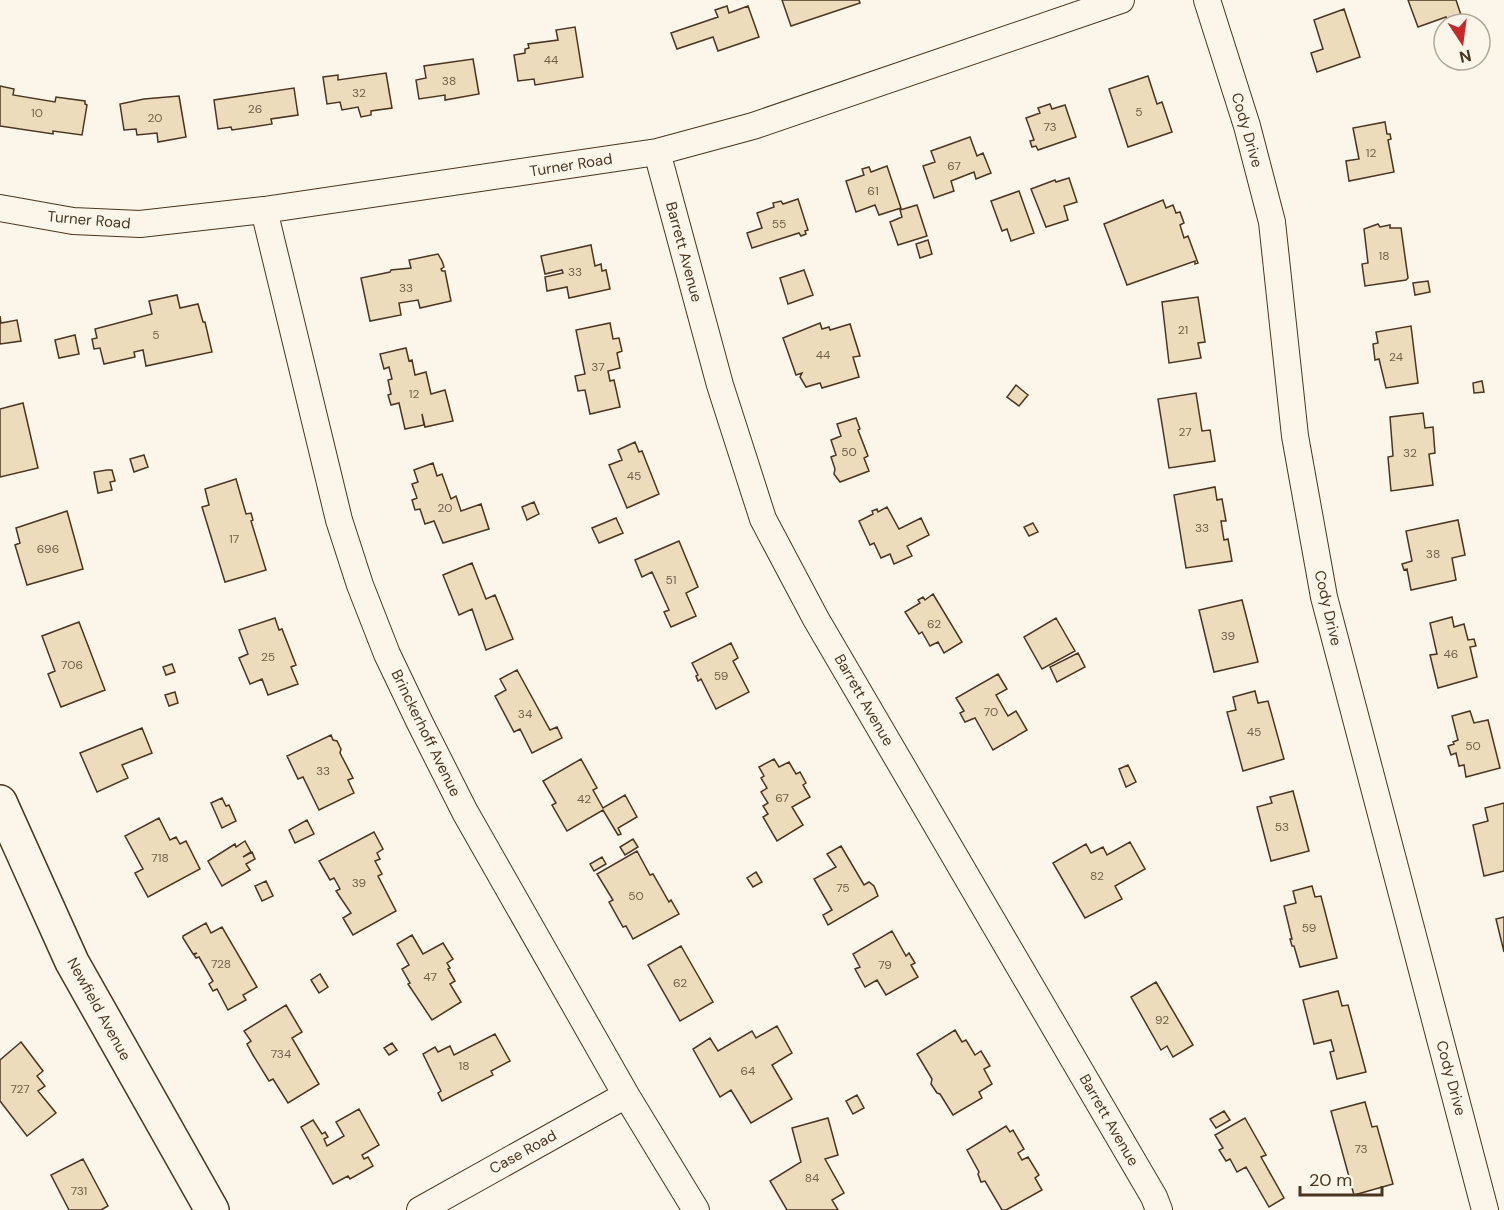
<svg xmlns="http://www.w3.org/2000/svg" width="1504" height="1210" font-family="'DM Sans',sans-serif">
<rect width="100%" height="100%" fill="#fbf6e9"/>
<path fill="#ecdcbc" stroke="#4a3520" stroke-width="1.5" d="M782,0H859L860,3L791,26Z
M1408,0H1456L1464,24H1449L1446,17L1418,27Z
M727,6L729,13L748,6L759,37L718,51L713,37L677,49L671,33L718,17L715,10Z
M1344,9L1360,57L1317,72L1311,53L1323,49L1314,20Z
M575,27L583,77L535,85L534,79L518,81L514,55L525,53V49L529,48L528,44L558,40L556,30Z
M473,59L479,94L445,100V95L419,99L416,80L426,78L424,66Z
M386,73L392,108L371,111V115L361,117L358,107L342,110L340,102L327,104L323,77L338,75V80Z
M1148,76L1157,104L1162,102L1172,132L1128,147L1109,89Z
M0,86L14,89L13,95L55,102L56,97L85,101V104L87,105L82,135L53,131V134L0,126Z
M294,88L298,115L271,119L272,124L232,130L231,127L218,129L214,100Z
M179,96L186,137L158,142L157,133L137,135L136,129L124,130L120,104L144,99Z
M1050,104L1052,109L1065,105L1076,137L1038,150L1036,146L1032,147L1030,141L1034,140L1026,118L1040,113L1038,108Z
M1385,122L1387,134H1390L1391,139L1388,140L1394,172L1349,181L1346,161L1359,159L1353,128Z
M970,137L977,156L983,153L991,173L976,179L974,172L951,181L954,191L934,198L923,166L935,162L931,151Z
M887,166L901,208L879,215L875,205L856,212L846,181L864,175L862,169L869,167L871,172Z
M1069,178L1077,202L1064,206L1068,220L1046,227L1031,189L1055,180L1056,182Z
M1019,191L1034,233L1011,241L1007,229L1002,231L991,201Z
M798,199L808,230L805,231L806,234L801,236L799,233L752,248L747,233L762,228L757,213L774,207L773,203L781,201L783,204Z
M1163,200L1166,208L1173,205L1176,213L1180,212L1184,223L1180,225L1184,238L1188,236L1198,263L1195,264V261L1127,285L1104,224Z
M917,205L927,236L898,245L890,222L902,217L900,210Z
M1378,224L1380,227L1390,225V228H1401L1408,278L1406,280L1365,286L1362,264L1368,263L1364,229Z
M928,240L932,254L920,258L916,244Z
M591,245L595,266L601,264L602,271L606,270L610,289L569,298L567,287L547,291L545,277L563,273L562,270L545,274L541,256Z
M438,254L442,261L444,267L441,269L442,271H445L451,301L420,308L418,300L399,303L401,315L370,321L361,278L390,272L391,270L411,268L409,260Z
M804,270L813,295L788,304L780,278Z
M1428,281L1430,292L1415,295L1413,283Z
M177,295L180,308L198,304L203,322H205L212,352L146,366L143,350L134,352L135,357L104,364L100,348L94,349L92,339L97,338L95,329L152,314L149,301Z
M1198,297L1205,342L1198,343L1201,358L1169,363L1162,302Z
M0,316L1,323L17,320L21,341L0,344Z
M610,323L613,339L619,338L622,351L617,353L620,368L608,371L610,381L614,380L620,407L590,414L585,390L578,391L575,376L585,374L576,330Z
M820,323L822,329L829,327L830,330L850,324L860,356L853,357L859,377L822,388L820,383L806,387L800,377L802,373L796,375L783,338Z
M1411,326L1418,383L1386,388L1379,359L1375,360L1373,344L1378,343L1376,332Z
M75,335L79,354L59,358L55,340Z
M406,348L409,361L412,360L415,375L426,372L431,394L445,390L453,421L425,427L422,414L424,425L405,429L399,403L391,405L388,395L391,394L388,380L392,379L389,367L384,369L380,354Z
M1482,381L1484,392L1474,393L1473,383Z
M1016,385L1028,395L1019,406L1007,397Z
M1196,393L1202,431L1210,430L1215,461L1169,468L1158,399Z
M23,403L38,468L0,477V409Z
M1423,413L1425,428L1433,427L1435,453L1429,454L1433,485L1391,491L1388,457L1393,456L1390,417Z
M856,418L860,429L858,430L868,456L864,458L869,471L840,482L834,474L835,469L831,457L836,455L831,440L841,436L837,424Z
M635,442L639,452L642,451L659,494L627,508L609,465L622,460L618,450Z
M144,455L148,467L134,472L130,459Z
M433,463L437,476L442,474L451,499L456,496L461,511L481,504L489,529L443,543L434,521L425,524L420,509L415,510L412,500L417,498L412,484L418,482L414,470Z
M107,470H112L115,481L110,482L112,490L98,493L94,472Z
M236,479L246,514L251,513L253,520L251,521L266,570L225,582L202,507L209,505L205,489Z
M1215,487L1217,500L1222,499L1226,521H1221L1224,540L1228,539L1232,561L1186,568L1174,495Z
M534,502L539,514L527,520L522,507Z
M887,507L899,529L921,518L929,535L907,546L912,556L894,564L890,554L881,558L874,543L870,545L859,521L873,514L872,511L877,509L878,512Z
M67,511L83,569L27,585L15,545L20,543L16,528Z
M616,518L623,533L599,543L592,528Z
M1458,520L1465,555L1452,558L1456,580L1411,590L1407,569L1404,570L1402,564L1412,561L1406,531Z
M1033,523L1038,532L1029,536L1024,527Z
M679,541L698,587L686,593L696,616L671,627L664,612L669,610L652,572L642,577L635,560Z
M472,563L486,599L495,595L513,639L486,650L472,609L459,615L443,575Z
M933,594L962,642L944,653L938,642L930,646L922,632L919,634L905,612L920,603L918,600L923,597L925,600Z
M1242,600L1258,662L1214,672L1199,610Z
M1452,617L1454,627L1464,624L1468,640L1474,639L1476,646L1470,647L1477,677L1438,688L1430,655L1437,654L1430,623Z
M275,618L279,630L282,629L296,665L291,667L298,684L268,695L262,679L250,684L239,658L248,654L239,630Z
M1056,618L1075,651L1042,669L1024,637Z
M79,622L105,690L61,707L48,674L55,671L42,636Z
M731,643L738,658L733,661L749,692L716,709L701,679L698,681L696,676L698,675L692,663Z
M1078,653L1085,667L1057,682L1050,667Z
M172,664L175,672L166,675L163,667Z
M517,670L550,730L557,727L562,738L532,753L520,729L514,732L495,696L506,690L500,679Z
M998,674L1007,689L996,695L1008,716L1016,711L1027,730L993,750L975,718L965,722L960,713L964,711L956,698Z
M1255,691L1258,703L1268,701L1284,759L1243,771L1227,712L1236,710L1233,697Z
M175,692L178,703L169,706L165,695Z
M1470,711L1474,723L1488,720L1500,768L1466,777L1464,765L1459,766L1456,753L1451,755L1448,746L1454,744L1453,742L1458,740L1452,716Z
M142,728L152,753L122,765L128,778L97,792L80,753Z
M331,735L333,740L337,741L341,749L340,753L353,778L348,780L354,793L319,810L303,777L298,779L287,756Z
M581,759L597,788L593,790L603,808L625,795L637,817L618,828L621,834L618,835L603,810L567,831L552,805L556,803L543,781Z
M774,759L779,767L789,762L796,774L800,772L806,783L803,785L810,797L792,807L803,825L777,841L763,817L768,814L763,806L768,803L761,792L767,788L761,778L764,776L759,767Z
M1128,765L1136,782L1126,787L1119,769Z
M1293,791L1309,851L1271,861L1257,807L1272,803L1270,797Z
M222,798L226,806L229,805L236,821L222,828L211,803Z
M1504,803V871L1484,876L1473,825L1488,821L1485,808Z
M159,818L170,840L176,837L180,844L186,841L200,869L148,897L135,873L143,869L125,836Z
M307,820L314,834L295,843L289,830Z
M374,832L383,849L377,853L380,859L375,861L382,874L378,876L396,911L353,935L343,918L351,913L336,891L340,889L334,878L330,880L319,861Z
M633,839L638,847L625,855L620,847Z
M245,841L251,852L243,857L252,852L255,859L246,864L250,870L222,886L208,861L235,844L236,847Z
M1130,842L1145,869L1115,886L1122,899L1085,918L1053,863L1086,844L1091,853L1103,847L1107,855Z
M841,846L864,885L869,882L874,886L878,896L828,925L823,915L832,910L814,879L836,867L827,854Z
M637,851L650,875L653,874L669,902L671,900L679,914L633,939L626,926L623,927L609,902L613,900L597,874Z
M602,857L606,864L594,871L590,864Z
M756,872L762,882L753,887L747,878Z
M266,881L273,896L262,901L255,886Z
M1312,886L1315,897L1321,896L1337,958L1300,967L1294,946H1292L1290,939H1292L1284,906L1296,903L1293,891Z
M1504,917V952L1496,919Z
M206,923L211,933L222,927L257,987L243,995L246,1000L228,1010L217,989L213,991L209,984L213,981L199,957L196,958L194,955L197,953L193,954L183,938V936Z
M892,931L906,956L909,953L915,963L911,965L918,977L886,995L877,980L865,987L855,969L860,967L853,954Z
M412,935L423,954L443,943L453,959L447,963L450,968L448,969L455,981L450,984L461,1002L432,1020L408,984L410,983L402,969L409,965L397,944Z
M681,946L713,1002L680,1021L648,965Z
M320,974L328,987L319,993L311,980Z
M1156,982L1193,1045L1173,1057L1167,1046L1161,1050L1131,997Z
M1338,991L1342,1006L1348,1005L1366,1072L1337,1079L1330,1052L1334,1051L1331,1040L1314,1044L1303,1000Z
M286,1005L302,1032L292,1038L319,1084L288,1103L273,1079L269,1081L253,1055L247,1044L251,1041L244,1031Z
M777,1026L792,1053L772,1065L792,1099L751,1123L731,1090L720,1097L693,1049L710,1038L718,1051L752,1031L756,1038Z
M955,1030L962,1042L966,1040L975,1055L981,1051L990,1066L984,1069L992,1084L979,1092L982,1098L953,1115L940,1094L937,1093L931,1084L932,1079L917,1054Z
M495,1034L510,1061L491,1071L493,1075L442,1101L438,1093L441,1091L423,1054L435,1047L438,1052L450,1046L454,1055Z
M21,1042L43,1071L37,1076L45,1086L38,1091L56,1113L27,1136L0,1101V1060Z
M392,1043L397,1050L389,1055L384,1048Z
M857,1095L864,1108L853,1114L846,1101Z
M1365,1102L1372,1127L1377,1126L1393,1184L1354,1195L1331,1111Z
M359,1109L379,1145L362,1155L364,1159L368,1157L373,1166L350,1179L348,1176L333,1184L301,1127L313,1120L322,1134L325,1132L328,1137L324,1139L327,1146L344,1136L336,1122Z
M1224,1111L1230,1120L1216,1128L1210,1119Z
M828,1118L838,1155L825,1159L844,1193L832,1200L838,1210H787L770,1181L801,1162L792,1128Z
M1245,1118L1266,1155L1261,1157L1284,1198L1269,1207L1246,1167L1237,1172L1230,1159L1226,1161L1219,1150L1223,1148L1215,1135Z
M1006,1126L1010,1132L1013,1130L1024,1149L1018,1153L1022,1160L1028,1157L1039,1175L1035,1178L1042,1190L1006,1210H1002L985,1181L981,1182L978,1174L979,1172L967,1150Z
M83,1159L108,1206L101,1210H69L51,1175Z"/>
<g fill="none" stroke-linecap="round" stroke-linejoin="round">
<defs>
<path id="minor" d="M1207,0L1247,126L1272,222L1295,436L1324,597L1485,1210
M657,152L720,385L763,519L816,619L1154,1197L1159,1210
M0,208L73,221L140,224L264,210L657,152L753,126L1121,0
M264,210L339,520L360,585L387,654L420,723L465,812L626,1095L696,1210
M420,1210L626,1095"/>
<path id="secondary" d="M0,802L72,962L212,1210"/>
</defs>
<use href="#minor" stroke="#4a3520" stroke-width="28"/>
<use href="#secondary" stroke="#4a3520" stroke-width="36"/>
<use href="#minor" stroke="#fbf6e9" stroke-width="26"/>
<use href="#secondary" stroke="#fbf6e9" stroke-width="33"/>
</g>
<g text-anchor="middle" dominant-baseline="central" stroke-width="4.5" stroke-linejoin="round" paint-order="stroke">
<g font-size="12" fill="#725f47">
<text x="551" y="60">44</text>
<text x="449" y="81">38</text>
<text x="359" y="93">32</text>
<text x="255" y="109">26</text>
<text x="1139" y="112">5</text>
<text x="37" y="113">10</text>
<text x="155" y="118">20</text>
<text x="1050" y="127">73</text>
<text x="1371" y="153">12</text>
<text x="954" y="166">67</text>
<text x="873" y="191">61</text>
<text x="779" y="224">55</text>
<text x="1384" y="256">18</text>
<text x="575" y="272">33</text>
<text x="406" y="288">33</text>
<text x="1183" y="330">21</text>
<text x="156" y="335">5</text>
<text x="823" y="355">44</text>
<text x="1396" y="357">24</text>
<text x="598" y="367">37</text>
<text x="414" y="394">12</text>
<text x="1185" y="432">27</text>
<text x="849" y="452">50</text>
<text x="1410" y="453">32</text>
<text x="634" y="476">45</text>
<text x="445" y="508">20</text>
<text x="1202" y="528">33</text>
<text x="234" y="539">17</text>
<text x="48" y="549">696</text>
<text x="1433" y="554">38</text>
<text x="671" y="580">51</text>
<text x="934" y="624">62</text>
<text x="1228" y="636">39</text>
<text x="1451" y="654">46</text>
<text x="268" y="657">25</text>
<text x="72" y="665">706</text>
<text x="721" y="676">59</text>
<text x="991" y="712">70</text>
<text x="525" y="714">34</text>
<text x="1254" y="732">45</text>
<text x="1473" y="746">50</text>
<text x="323" y="771">33</text>
<text x="782" y="798">67</text>
<text x="584" y="799">42</text>
<text x="1282" y="827">53</text>
<text x="160" y="858">718</text>
<text x="1097" y="876">82</text>
<text x="359" y="883">39</text>
<text x="843" y="888">75</text>
<text x="636" y="896">50</text>
<text x="1309" y="928">59</text>
<text x="221" y="964">728</text>
<text x="885" y="965">79</text>
<text x="430" y="977">47</text>
<text x="680" y="983">62</text>
<text x="1162" y="1020">92</text>
<text x="281" y="1054">734</text>
<text x="464" y="1066">18</text>
<text x="748" y="1071">64</text>
<text x="20" y="1089">727</text>
<text x="1361" y="1149">73</text>
<text x="812" y="1178">84</text>
<text x="79" y="1191">731</text>
</g>
<g font-size="15" fill="#4a3520" stroke="#fbf6e9">
<text transform="translate(1247 130) rotate(74)">Cody Drive</text>
<text transform="translate(571 165) rotate(-9)">Turner Road</text>
<text transform="translate(89 220) rotate(5)">Turner Road</text>
<text transform="translate(684 252) rotate(75)">Barrett Avenue</text>
<text transform="translate(1328 608) rotate(77)">Cody Drive</text>
<text transform="translate(864 700) rotate(60)">Barrett Avenue</text>
<text transform="translate(426 733) rotate(64)">Brinckerhoff Avenue</text>
<text transform="translate(99 1009) rotate(61)">Newfield Avenue</text>
<text transform="translate(1451 1078) rotate(75)">Cody Drive</text>
<text transform="translate(1109 1120) rotate(60)">Barrett Avenue</text>
<text transform="translate(523 1152) rotate(-29)">Case Road</text>
</g>
</g>
<g transform="translate(1462 42) rotate(167)"><circle r="28" fill="#fbf6e9" stroke="#b4a999" stroke-width="1.5"/>
<path d="M0-4.5L10 22L0 15L-10 22Z" fill="#c62828"/>
<text y="-9" font-size="16" font-weight="bold" text-anchor="middle" fill="#4a3520">N</text>
</g>
<path d="M1300 1186v9h82v-9" fill="none" stroke="#4a3520" stroke-width="3"/>
<text x="1309" y="1186" font-size="18" fill="#4a3520" stroke="#fbf6e9" stroke-width="4.5" paint-order="stroke">20 m</text>
</svg>
